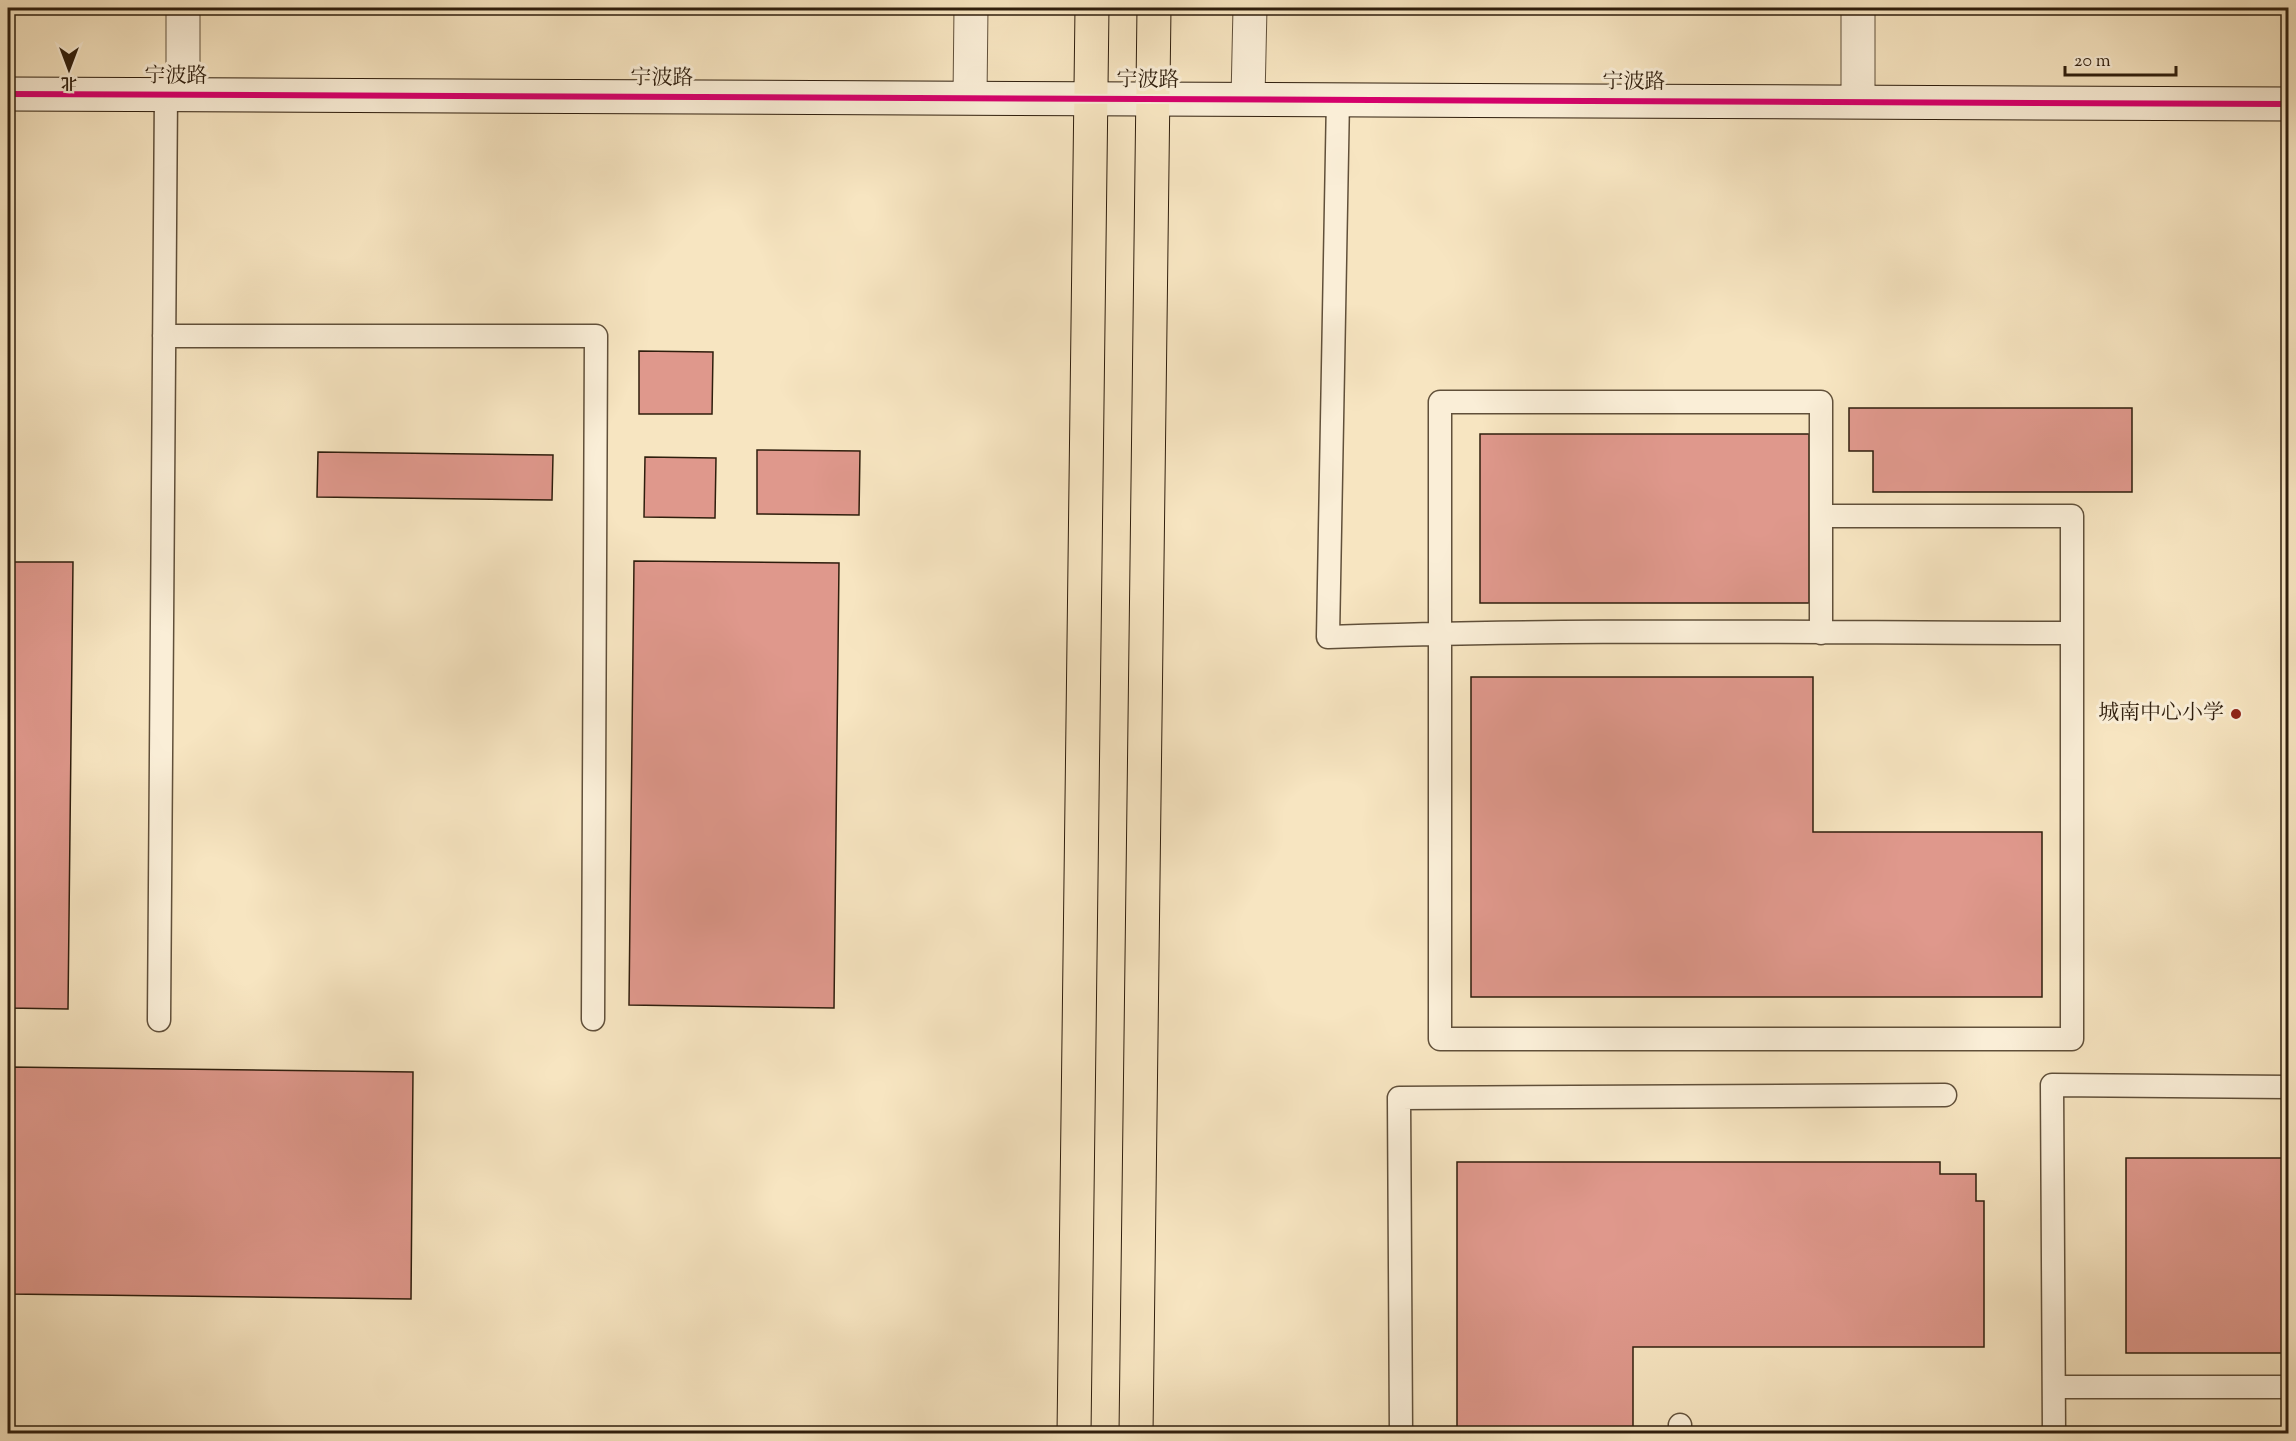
<svg xmlns="http://www.w3.org/2000/svg" width="2296" height="1441" font-family="'Sorts Mill Goudy','Noto Serif SC',serif">
<rect width="100%" height="100%" fill="#f7e5c1"/>
<filter id="stains"><feTurbulence type="fractalNoise" baseFrequency=".00333" numOctaves="4"/><feColorMatrix values="0 0 0 0 .2 0 0 0 0 .09 0 0 0 0 .02 0 0 0 .5 -.17"/></filter>
<radialGradient id="worn" r=".72"><stop offset=".6" stop-color="#630" stop-opacity="0"/><stop offset="1" stop-color="#630" stop-opacity=".3"/></radialGradient>
<path fill="#df988c" stroke="#2f1e0d" stroke-width="1.5" d="M639,351L713,352L712,414H639Z
M1849,408H2132V492H1873V451H1849Z
M8,411H10L9,468H8Z
M1480,434H1809V603H1480Z
M757,450L860,451L859,515L757,514Z
M318,452L553,455L552,500L317,497Z
M645,457L716,458L715,518L644,517Z
M634,561L839,563L834,1008L629,1005Z
M8,562H73L68,1009L8,1008Z
M1471,677H1813V832H2042V997H1471Z
M8,1067L413,1072L411,1299L8,1294Z
M2126,1158H2288V1353H2126Z
M1457,1162H1940V1174H1976V1201H1984V1347H1633V1434H1457Z"/>
<g fill="none" stroke-linecap="round" stroke-linejoin="round">
<defs>
<path id="lane" d="M1338,98L1328,637C1576,628 1824,633 2072,633V1039H1440V402H1821V633
M164,336H596L593,1019
M1821,516H2072V633
M159,1020L166,93
M2054,1387H2288
M1401,1434L1399,1098L1945,1095
M1680,1434V1425
M2054,1434L2052,1085L2288,1087"/>
<path id="street" d="M183,8V93
M970,97L971,8
M1248,98L1250,8
M1858,100V8"/>
<path id="secondary" d="M8,94L2288,104"/>
<path id="highway" d="M1074,1434L1092,8
M1136,1434L1154,8"/>
</defs>
<use href="#lane" stroke="#61503a" stroke-width="25"/>
<use href="#street" stroke="#61503a" stroke-width="35"/>
<use href="#secondary" stroke="#2f1e0d" stroke-width="35"/>
<use href="#highway" stroke="#2f1e0d" stroke-width="35"/>
<use href="#lane" stroke="#faeed7" stroke-width="22"/>
<use href="#street" stroke="#faeed7" stroke-width="33"/>
<use href="#secondary" stroke="#faeed7" stroke-width="33"/>
<use href="#highway" stroke="#f7e5c1" stroke-width="33"/>
<defs>
<path id="cycleway" d="M8,94L2288,104"/>
</defs>
<use href="#cycleway" stroke="#faeed7" stroke-width="10"/>
<use href="#cycleway" stroke="#d6006c" stroke-width="6"/>
</g>
<circle fill="#8f2418" stroke="#faeed7" stroke-width="2" cx="2236" cy="714" r="6"/>
<g text-anchor="middle" dominant-baseline="central" stroke-width="6" stroke-linejoin="round" paint-order="stroke">
<g font-size="21" fill="#2f1e0d" stroke="#faeed7">
<text x="176" y="77">宁波路</text>
<text x="662" y="79">宁波路</text>
<text x="1148" y="81">宁波路</text>
<text x="1634" y="83">宁波路</text>
</g>
<g font-size="21" fill="#2f1e0d" stroke="#faeed7" text-anchor="end">
<text x="2224" y="714">城南中心小学</text>
</g>
</g>
<rect width="2296" height="1441" fill="none" stroke="#f7e5c1" stroke-width="30"/>
<rect x="9" y="9" width="2278" height="1423" fill="none" stroke="#2f1e0d" stroke-width="3"/>
<rect x="15" y="15" width="2266" height="1411" fill="none" stroke="#2f1e0d" stroke-width="1.5"/>
<g transform="translate(69 69) rotate(180)" stroke="#faeed7" stroke-width="4.5" paint-order="stroke">
<path d="M0-4.5L10 22L0 15L-10 22Z" fill="#2f1e0d"/>
<text y="-9" font-size="16" font-weight="bold" text-anchor="middle" fill="#2f1e0d">北</text>
</g>
<path d="M2065 66v9h111v-9" fill="none" stroke="#2f1e0d" stroke-width="3"/>
<text x="2074" y="66" font-size="18" fill="#2f1e0d" stroke="#faeed7" stroke-width="4.5" paint-order="stroke">20 m</text>
<rect width="100%" height="100%" filter="url(#stains)"/>
<rect width="100%" height="100%" fill="url(#worn)"/>
</svg>
